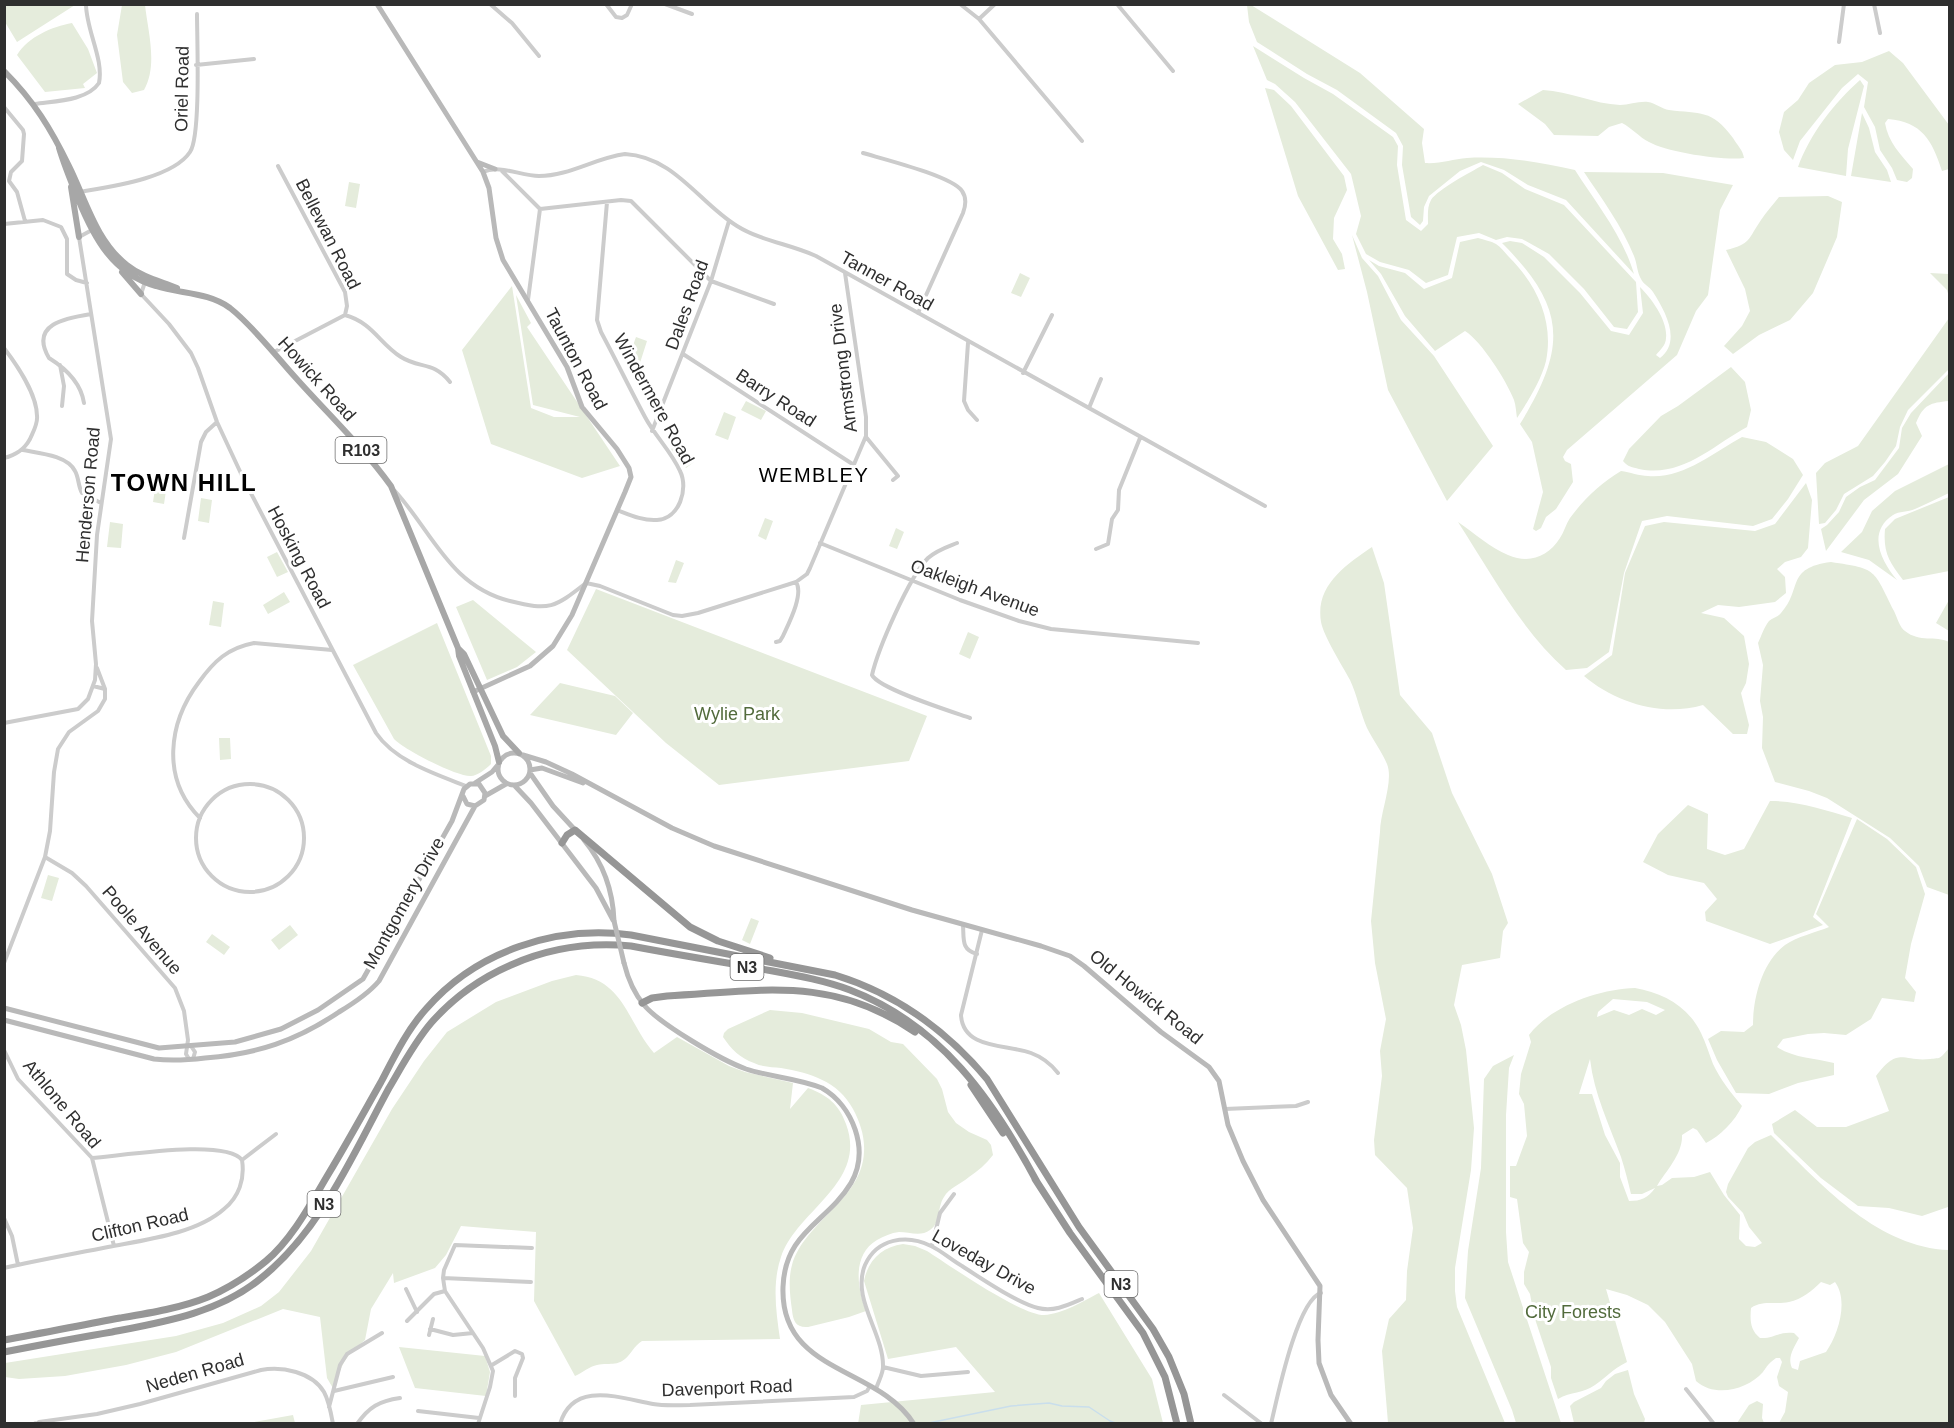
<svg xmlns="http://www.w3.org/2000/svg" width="1954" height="1428" font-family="Arial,sans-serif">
<rect width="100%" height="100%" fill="#fff"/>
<path fill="#e5ecdc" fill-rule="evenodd" d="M5,4H75V5L17,42L5,22Z
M122,5H145C148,32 158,65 144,90L132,93L123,82L117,35Z
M1247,5H1251L1360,73L1424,129L1422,143L1425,163C1440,164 1453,159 1467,158C1504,156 1539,162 1575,170C1596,203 1623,236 1634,274L1566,200L1528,185L1504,170L1481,162L1460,171L1429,196L1424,207L1423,221L1420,225L1411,217L1402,165L1403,146L1396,133L1337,90L1307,74L1257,42L1249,22Z
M72,23L88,49L97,73L83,84L85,88L45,92L17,55C29,36 52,27 72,23Z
M1253,46L1304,78L1333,94L1393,137L1398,146L1397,165L1406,220L1421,231L1428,224C1428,216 1427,207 1431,200C1438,189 1471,172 1483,165L1502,173L1525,189L1564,205L1636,282L1638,312L1627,329L1614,327L1584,289L1549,254L1522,239L1507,237L1496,240L1479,233L1457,237L1448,275L1426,283L1409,270L1380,262L1366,254L1356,234L1361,216L1351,174L1295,102L1275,84L1267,80Z
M1889,51L1903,63L1949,125V169L1942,171C1932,140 1922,122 1888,119L1885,123C1888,142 1901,155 1913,169L1912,178L1907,182L1897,180L1892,168L1880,150L1875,127L1864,107L1868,82L1858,74L1842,88L1800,141L1793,160L1784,150L1779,132L1784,112L1798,100L1809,83L1835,65L1862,62Z
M1860,80L1864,86L1848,149L1846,176L1798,167C1810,134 1834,103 1860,80Z
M1265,88L1274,90L1291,106L1344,176L1347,190L1334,218L1333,239L1342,254L1345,269L1338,270L1298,196Z
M1543,90C1569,91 1594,104 1620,105C1629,105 1639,101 1648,102C1655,103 1662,109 1669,110C1700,114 1712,109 1733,138C1737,145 1743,150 1744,158C1724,161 1666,152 1649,142C1639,137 1632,128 1622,123L1609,127L1598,136L1554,135L1545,124L1518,104Z
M1862,113L1869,128L1875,152L1887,170L1891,182L1851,176Z
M1584,172L1663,173L1733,185L1720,210L1708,295L1696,311L1677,355L1567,450L1563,457L1565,461L1571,464L1573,482L1556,509L1546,517L1541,528L1536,531L1533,529L1543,492L1532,442L1520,424C1567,347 1567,308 1502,243L1510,241L1522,243L1544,257L1580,293L1611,331L1629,335L1643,313L1640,287C1652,299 1668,321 1666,338C1666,345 1660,350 1656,355L1660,358C1682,341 1665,311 1653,292C1650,287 1643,284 1641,279C1637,272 1637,263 1634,256C1622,226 1602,199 1584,172Z
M349,182L360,184L356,208L345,206Z
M1828,196L1842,202L1837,237L1813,293L1790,320L1759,335L1733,354L1724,346L1742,326L1750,311L1745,289L1726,250C1751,244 1748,239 1761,220C1766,212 1773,205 1779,197Z
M1352,235L1362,258L1378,276L1401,320L1434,356L1493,446L1447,501L1388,390L1367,292Z
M1478,238C1484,240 1491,241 1496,244C1501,247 1505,253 1509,257C1537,285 1554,321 1546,361C1541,381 1528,401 1517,418C1516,412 1516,406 1514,400C1506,380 1482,342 1465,331L1435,351L1405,316L1381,274L1369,260L1379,266L1405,273L1424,289L1452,278L1460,242Z
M1020,273L1030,278L1021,297L1011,293Z
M1930,273L1949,274V297L1947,290Z
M512,286L531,408L554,417H580L533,405L516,295L531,323L527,327L620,466L582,478L491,444L462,350Z
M1949,318V369L1908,410L1900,427L1896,446L1885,462L1873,476L1844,494L1836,510L1825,523L1819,524L1816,473L1825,463L1858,446Z
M636,337L647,341L639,366L627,362Z
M1731,367L1745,382L1751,410L1747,427C1712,446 1682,478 1639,469C1632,467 1628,467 1623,461L1629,449L1661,416L1678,406Z
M1949,373V401C1930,403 1924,404 1916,423L1922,436L1898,474L1864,500L1826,551L1821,529L1827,525L1839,512L1846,497L1860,487L1875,480L1899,448L1902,428L1911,413Z
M746,401L766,411L761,420L741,410Z
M724,412L736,417L728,440L715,435Z
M1742,437L1766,442L1793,459L1803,475L1788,499L1772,519L1753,526L1667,516L1642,521L1624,573L1609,652L1587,668L1566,670C1521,630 1491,573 1458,522C1474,533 1491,548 1508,555C1529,564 1548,557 1560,538C1564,532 1566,524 1570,518C1584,499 1601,483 1621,471C1630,472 1639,476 1648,476C1683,479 1713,453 1742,437Z
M680,443L694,462L686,468L671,449Z
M1949,464V493C1938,498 1927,504 1915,509C1908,512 1899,511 1893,515C1866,533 1882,562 1897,580L1869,560L1841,552L1862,532L1872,511L1895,491Z
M156,482L167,484L164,504L153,502Z
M1806,483L1812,500L1808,548L1801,557L1785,562L1777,569L1785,577L1786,593L1775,602L1739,607L1718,605L1701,613L1724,618L1744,636L1749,664L1746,683L1741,693L1749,725L1747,734H1733L1703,705C1662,717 1616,703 1584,676L1612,655L1625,573L1645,526L1664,522L1755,531L1775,524Z
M1949,497V571L1903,580C1889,562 1883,552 1885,529L1895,519Z
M201,498L212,500L209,523L198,521Z
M765,518L773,521L766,540L758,536Z
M110,522L123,524L121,548L107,547Z
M896,528L904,532L897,549L889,546Z
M1372,547L1384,583L1400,695L1432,733L1452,793L1492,874L1508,923L1503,931L1500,958L1462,965L1454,1005L1461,1025L1466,1050L1474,1128L1471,1170L1455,1268V1291L1457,1307L1505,1423H1388L1382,1351L1389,1319L1406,1300L1407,1271L1413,1228L1407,1188L1375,1155L1374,1140L1382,1076L1380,1051L1386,1019L1375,963L1371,921L1380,832C1380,812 1394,781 1387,764C1382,752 1373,740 1367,728C1360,712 1357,695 1350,680C1342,665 1324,637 1321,622C1315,585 1346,565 1372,547Z
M277,552L288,572L277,577L267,557Z
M676,560L684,563L676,583L668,582Z
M1831,562C1878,569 1873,569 1894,611C1897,617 1900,628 1905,631C1920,643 1935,635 1949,642V895L1927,887L1919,866L1890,838L1827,798L1809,791L1775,782L1762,748L1763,717L1760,701L1763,665L1758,643C1761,637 1764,627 1769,621C1772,618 1778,617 1781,613C1803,589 1785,568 1831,562Z
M596,589L927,716L909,761L719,785L666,743L567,650Z
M284,592L290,602L268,614L263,605Z
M473,600L536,652L517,667L487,680L456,607Z
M1949,600V631L1936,623Z
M213,601L224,603L221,627L209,625Z
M437,623L491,756V764C486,769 477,776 471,776C457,777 403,749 394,739L353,665Z
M968,632L979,637L970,659L959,654Z
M560,683L615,696L633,713L616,735L530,715Z
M219,738H230L231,759L220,760Z
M1770,801C1798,801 1825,810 1852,818L1813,917L1823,925L1770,944L1706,921L1705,912L1717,899L1704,883L1668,875L1643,862L1658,834L1688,805L1708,814L1707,849L1725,855L1744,849Z
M1857,819L1887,839L1916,867L1925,894L1911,944L1905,978L1916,992L1914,1002L1882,998L1871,1019L1846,1035L1824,1033L1808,1034L1783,1039L1777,1047C1794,1058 1815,1058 1834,1063V1075L1798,1083L1769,1094L1736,1093L1717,1060L1708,1039L1721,1031L1744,1032L1753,1025C1753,998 1762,962 1785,945C1796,937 1817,932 1829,927L1816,914Z
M48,875L59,878L52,901L41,898Z
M751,918L759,921L750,944L742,940Z
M290,925L298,935L279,950L271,940Z
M212,934L230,947L224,955L206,942Z
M576,975C624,979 627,1022 654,1053L677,1037L729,1066L745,1072L793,1083L790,1109L808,1088C827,1095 839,1104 846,1124C868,1183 797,1210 781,1257C772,1283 776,1312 780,1339L642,1341C634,1346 631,1354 625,1359C615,1367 607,1362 597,1365C590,1366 582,1373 575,1376L534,1301L536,1232L461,1226L446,1255L435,1268L394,1283L393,1273L371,1309L365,1340C343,1358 342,1364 334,1390L327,1378L320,1317L283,1309L176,1352L126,1365L65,1376L19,1379L5,1377V1363L176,1336L223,1323L261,1306L279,1292L311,1251L392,1109L424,1061L447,1032L496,1002L552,981Z
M1635,988C1663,993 1688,1006 1701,1033C1706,1043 1709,1054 1713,1064C1720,1079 1731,1093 1742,1106C1735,1121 1720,1136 1706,1143L1697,1130L1693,1128L1682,1135C1683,1154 1666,1171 1657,1186L1662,1185L1672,1178L1694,1177L1710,1172L1724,1195L1740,1215L1739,1239L1746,1246L1755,1247L1762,1243L1749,1227L1743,1213L1728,1197L1726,1192L1728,1184L1748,1148L1755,1142L1771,1135C1820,1183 1876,1247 1949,1250V1423H1779L1785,1412L1788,1392L1779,1386L1777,1377L1782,1362L1780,1358H1776C1767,1365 1769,1364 1763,1372C1747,1390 1715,1398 1696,1381L1692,1364L1665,1322L1648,1305L1627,1295L1606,1289L1627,1362C1611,1370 1608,1376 1595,1385C1583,1394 1571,1391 1558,1399L1551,1378V1367L1534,1316L1530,1294L1524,1284V1272L1529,1252L1523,1243L1517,1199L1510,1197V1166H1516L1527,1136L1524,1104L1519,1094L1521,1074L1531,1042L1529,1035C1551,1006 1599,989 1635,988ZM1613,999L1647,1002L1665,1010L1656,1015L1642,1009L1629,1015L1614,1010L1597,1017L1598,1012ZM1590,1059C1594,1094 1609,1124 1621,1157C1625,1169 1628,1182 1631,1194H1642L1655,1188C1648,1198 1641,1201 1629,1201L1620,1177V1163L1605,1135L1592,1094H1579ZM1821,1282L1830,1285L1835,1282C1849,1301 1838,1335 1826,1352L1800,1361L1798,1370L1792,1368C1787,1357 1794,1348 1799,1338L1794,1333C1778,1331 1774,1339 1760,1338C1750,1330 1750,1320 1751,1308C1763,1300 1775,1305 1789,1302C1802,1299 1812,1291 1821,1282Z
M770,1010L802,1013L869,1029L891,1042L903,1044L937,1079L942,1089L948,1112L956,1123L969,1132L987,1140L991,1145L993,1155C986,1164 978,1171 969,1177C961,1184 949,1188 944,1197C937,1207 941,1223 930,1230C921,1237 909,1232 899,1232C891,1233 884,1236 877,1240C852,1255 857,1287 866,1311L849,1317L808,1327C796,1328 793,1321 792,1310C790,1296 788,1279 792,1265C805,1221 862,1200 864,1152C865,1137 860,1122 853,1109C838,1081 810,1073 781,1068C772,1067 762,1067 754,1063C740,1058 731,1049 723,1037L724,1033L728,1029Z
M1949,1048L1950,1205L1948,1207L1922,1216L1889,1208L1858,1206L1821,1178L1774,1133L1772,1124L1795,1110L1817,1127H1846L1889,1111L1876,1076C1899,1046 1902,1062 1930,1059C1931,1059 1939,1058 1939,1058C1943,1056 1947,1050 1949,1048Z
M1514,1055L1509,1068L1506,1115V1232L1508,1262L1561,1423H1516L1512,1410L1465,1298L1468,1251L1481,1168L1484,1079L1493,1066Z
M903,1244L915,1246L927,1251C949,1265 1020,1315 1044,1315C1063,1314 1083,1301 1099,1293L1152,1379L1163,1423L858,1424L861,1405L995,1392L956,1347L888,1359L864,1281C868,1260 882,1247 903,1244Z
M399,1347L485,1356L490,1372L486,1396L415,1388Z
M1628,1370L1634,1394L1645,1419L1644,1423H1574L1570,1406L1574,1402L1601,1388L1606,1381L1615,1374Z
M1757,1401L1763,1404L1762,1418L1764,1423H1737L1749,1405Z
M293,1415L295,1423H249Z"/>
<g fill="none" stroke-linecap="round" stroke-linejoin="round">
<path stroke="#c9deec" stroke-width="1.5" d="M924,1424L1011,1406L1049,1403L1062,1406L1089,1407L1110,1421L1118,1424"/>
<path stroke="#ccc" stroke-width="4" d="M490,4L512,23L539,56
M606,4L616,17L622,18L627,15L632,4
M665,4L692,14
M960,4L979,19L1082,141
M1117,4L1173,71
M1874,4L1880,33
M979,19L995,4
M1839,42L1844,4
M196,65L254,59
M35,104C54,101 87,101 99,83C104,59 86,30 86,4
M4,107L23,130L24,134L22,161L11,172L9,181L17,192L25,221
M863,153C883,159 952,176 962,191C967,198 966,205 963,213L918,313
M278,166L345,292L347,306L345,315
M502,171L540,209L621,200L631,201L711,281L774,304
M483,172C499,164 521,176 539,176C569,176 595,158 625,154C675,157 699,203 737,226C761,241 790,244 816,256L1265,506
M79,192C108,187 172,179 190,152C201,136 197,39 197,14
M607,202L597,320L601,332C616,360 630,389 645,417C655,436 671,451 680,471C689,489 679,519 657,520C643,521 630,515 617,510
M4,224L43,220L61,227L67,239V274L76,280L87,283
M145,282L141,294L169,324L191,353L198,368L217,422L244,480L376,733C395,761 435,774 466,786
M528,300L540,209
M968,343L964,401L968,410L977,420
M4,348C17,365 37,395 37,416C38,424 33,432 30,439C24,450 16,455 4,458
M274,352L345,315C373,323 379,343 401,357C420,369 433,361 450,382
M683,354L854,465
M60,365L64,386L62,406
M1023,373L1052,315
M84,403C81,383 65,368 49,358C29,324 66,318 91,314
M1089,408L1101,379
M652,431L711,281L729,221
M866,437L898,476L893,480
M23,450C38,453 67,455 75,471C79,478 78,486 82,493L101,503
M395,491C433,533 450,586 510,601C550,611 554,608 586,583L600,586L673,615L682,616L698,613L796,582L807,574L810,568L866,436V417L845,273
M184,538L201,442L206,432L217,422
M820,543L960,600L1019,621L1051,629L1198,643
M957,543C947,547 937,550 928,558C909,577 878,649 872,675C879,689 953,712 970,718
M1096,549L1108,544L1112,519L1118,510L1119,490L1140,438
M776,642L780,641L783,636C789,623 804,594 796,582
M93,686L105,689
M4,723L78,709L88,699L95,680L96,664L92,621L97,535L111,439L79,237L92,230
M196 838a54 54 0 1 1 108 0a54 54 0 1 1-108 0Z
M200,818C161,779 168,723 199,682C214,661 228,648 254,643L332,650
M45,857L72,873L86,886L175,988L184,1011L188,1040L186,1054L189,1059
M963,925C964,939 961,950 977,954
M982,930L961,1015C963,1050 1007,1044 1031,1053C1042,1057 1051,1064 1058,1073
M4,963L45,857L50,831L54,772L58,749L69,732L98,711L105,699V689L97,668
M191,1046L195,1052L193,1059
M4,1050L18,1079L92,1158L114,1246
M1225,1109L1296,1106L1308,1102
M242,1160L276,1134
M4,1218L12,1236L18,1265
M932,1246L940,1213L954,1194
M4,1268C39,1260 73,1254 108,1247C144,1240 196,1234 224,1209C239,1197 245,1179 242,1160C226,1138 121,1156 92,1158
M443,1278L531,1282
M406,1289L417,1312
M407,1321L434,1294L445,1291
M430,1329L453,1335L473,1333
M429,1335L433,1319
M492,1365L515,1351L522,1354L523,1358L515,1378V1396
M883,1367L921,1376L968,1372
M876,1389C878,1382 883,1374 883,1367C884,1333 851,1299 865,1265C877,1238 907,1234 931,1246C942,1251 951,1260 962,1266C982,1279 1016,1302 1038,1308C1054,1312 1068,1305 1082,1299
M1686,1389L1714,1424
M334,1391L393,1377
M1224,1395L1262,1424
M329,1407L340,1365L347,1354L382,1333
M418,1411L479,1418
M39,1422L97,1414L140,1404L261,1370C282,1366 312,1372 324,1392C329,1401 331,1413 333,1424
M357,1424C369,1407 379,1401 400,1398
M478,1424L490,1387L493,1371L483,1348L445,1291L443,1278L444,1270L455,1245L532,1248
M560,1424C573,1380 620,1398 653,1404C665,1406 677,1405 690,1405L854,1397L867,1391L870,1386
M1271,1424C1277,1399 1297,1300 1321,1293"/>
<path stroke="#b9b9b9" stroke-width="5" d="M377,4L483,172L489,188L496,238L503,260L567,367L582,407L617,449L629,468L631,477L625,492L572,615L553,646L530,666L473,692
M477,162L495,169
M498 769a16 16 0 1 1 32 0a16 16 0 1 1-32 0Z
M523,755L546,762L572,774L672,828L714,846L912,910L1041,946L1070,956L1084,966L1161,1032L1209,1067L1219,1081L1228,1125L1243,1161L1263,1200L1320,1286L1318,1340L1319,1363L1331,1395L1351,1424
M530,770L542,768L583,783
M530,773L553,806L576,831
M475,783L492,772L497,766
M515,786L531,803L596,888L613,920
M485,796L506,784
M584,840C603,863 613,891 614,921
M624,963C628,979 633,992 644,1005C660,1024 721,1060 746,1069C770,1077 797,1078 822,1088C853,1106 870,1150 851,1183C827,1223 785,1231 783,1287C780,1374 878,1366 914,1424
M4,1008L159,1048L235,1042L281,1029L318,1010L363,979L452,821L464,789L470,784H479L485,793L484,800L475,806L467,804L463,796
M4,1020L154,1059C171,1061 188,1060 205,1058C257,1054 296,1041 339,1012C354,1003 368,994 379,981L475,806
M35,1424H41"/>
<path stroke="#a7a7a7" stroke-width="6" d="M4,71C34,101 51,129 69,166C86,200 96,241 127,265C142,277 160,281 177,288
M59,148C64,165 71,182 78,199C94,238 113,274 156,286C180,294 208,292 230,308C252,325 276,356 295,377C327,413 363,447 391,486L458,648L459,656L495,746L499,762
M71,187L79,237
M122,272L141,294
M458,648L464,654L503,736L519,753"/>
<path stroke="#969696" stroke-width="7" d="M562,843L567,835L575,830L690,927L718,941L770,958
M642,1003L652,998L667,996C761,991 831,975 915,1032
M971,1085L1003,1133
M1035,1179L1070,1233L1143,1333L1165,1377L1177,1424
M4,1340C43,1333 82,1325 120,1318C150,1313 181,1308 208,1297C229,1288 249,1275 266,1261C293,1238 311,1203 329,1173C347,1143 364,1112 381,1082C394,1057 407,1030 426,1009C476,951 556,925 631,935L835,975C897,994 946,1030 987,1079L1079,1227L1153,1329L1169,1357L1184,1394L1191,1424
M4,1352C40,1345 76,1338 112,1332C164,1322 218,1313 260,1279C321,1231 353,1154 389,1088C402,1066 414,1043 431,1023C453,998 481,978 511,965C549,948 589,942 631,946C673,954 715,961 757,968C788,974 821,979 850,990C941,1025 993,1100 1037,1182"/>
<path stroke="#b9b9b9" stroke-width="5" d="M614,921L624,963"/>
</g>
<g text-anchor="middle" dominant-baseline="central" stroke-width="6" stroke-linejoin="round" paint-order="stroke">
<g fill="#fff" stroke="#6d6d6d" stroke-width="1.5">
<rect x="335.5" y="437" width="51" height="26" rx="4.5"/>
<rect x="730.5" y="954" width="33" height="26" rx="4.5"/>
<rect x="307.5" y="1191" width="33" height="26" rx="4.5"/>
<rect x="1104.5" y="1271" width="33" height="26" rx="4.5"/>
</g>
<g font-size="16" font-weight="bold" fill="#2f2f2f">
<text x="361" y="450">R103</text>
<text x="747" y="967">N3</text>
<text x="324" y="1204">N3</text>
<text x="1121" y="1284">N3</text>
</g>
<g font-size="18" fill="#2f2f2f" stroke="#fff">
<text transform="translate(182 89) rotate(-89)">Oriel Road</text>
<text transform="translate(328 234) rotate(63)">Bellewan Road</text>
<text transform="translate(887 281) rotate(29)">Tanner Road</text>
<text transform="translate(687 305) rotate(-70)">Dales Road</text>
<text transform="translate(576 359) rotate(62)">Taunton Road</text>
<text transform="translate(843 368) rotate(-97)">Armstrong Drive</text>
<text transform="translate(317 379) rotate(48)">Howick Road</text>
<text transform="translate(776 398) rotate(33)">Barry Road</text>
<text transform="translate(654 399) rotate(61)">Windermere Road</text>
<text transform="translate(88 495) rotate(-85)">Henderson Road</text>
<text transform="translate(299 557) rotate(62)">Hosking Road</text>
<text transform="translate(975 588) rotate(20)">Oakleigh Avenue</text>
<text transform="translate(404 903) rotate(-61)">Montgomery Drive</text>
<text transform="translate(142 930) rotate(49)">Poole Avenue</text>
<text transform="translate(1146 997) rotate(39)">Old Howick Road</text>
<text transform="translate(62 1104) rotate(50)">Athlone Road</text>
<text transform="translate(140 1225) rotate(-13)">Clifton Road</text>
<text transform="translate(984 1262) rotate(29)">Loveday Drive</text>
<text transform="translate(195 1373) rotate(-16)">Neden Road</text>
<text transform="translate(727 1388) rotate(-2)">Davenport Road</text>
</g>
<g font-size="18" fill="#526b3c" stroke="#fff">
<text x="737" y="714">Wylie Park</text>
<text x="1573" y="1312">City Forests</text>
</g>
<g font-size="20" letter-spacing="1.5" fill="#000" stroke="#fff">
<text x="814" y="475">WEMBLEY</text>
</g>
<g font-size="24" font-weight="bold" letter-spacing="1.5" fill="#000" stroke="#fff">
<text x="184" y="482">TOWN HILL</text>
</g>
</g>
<rect width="1954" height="1428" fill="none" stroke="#2f2f2f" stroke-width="12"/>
</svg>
